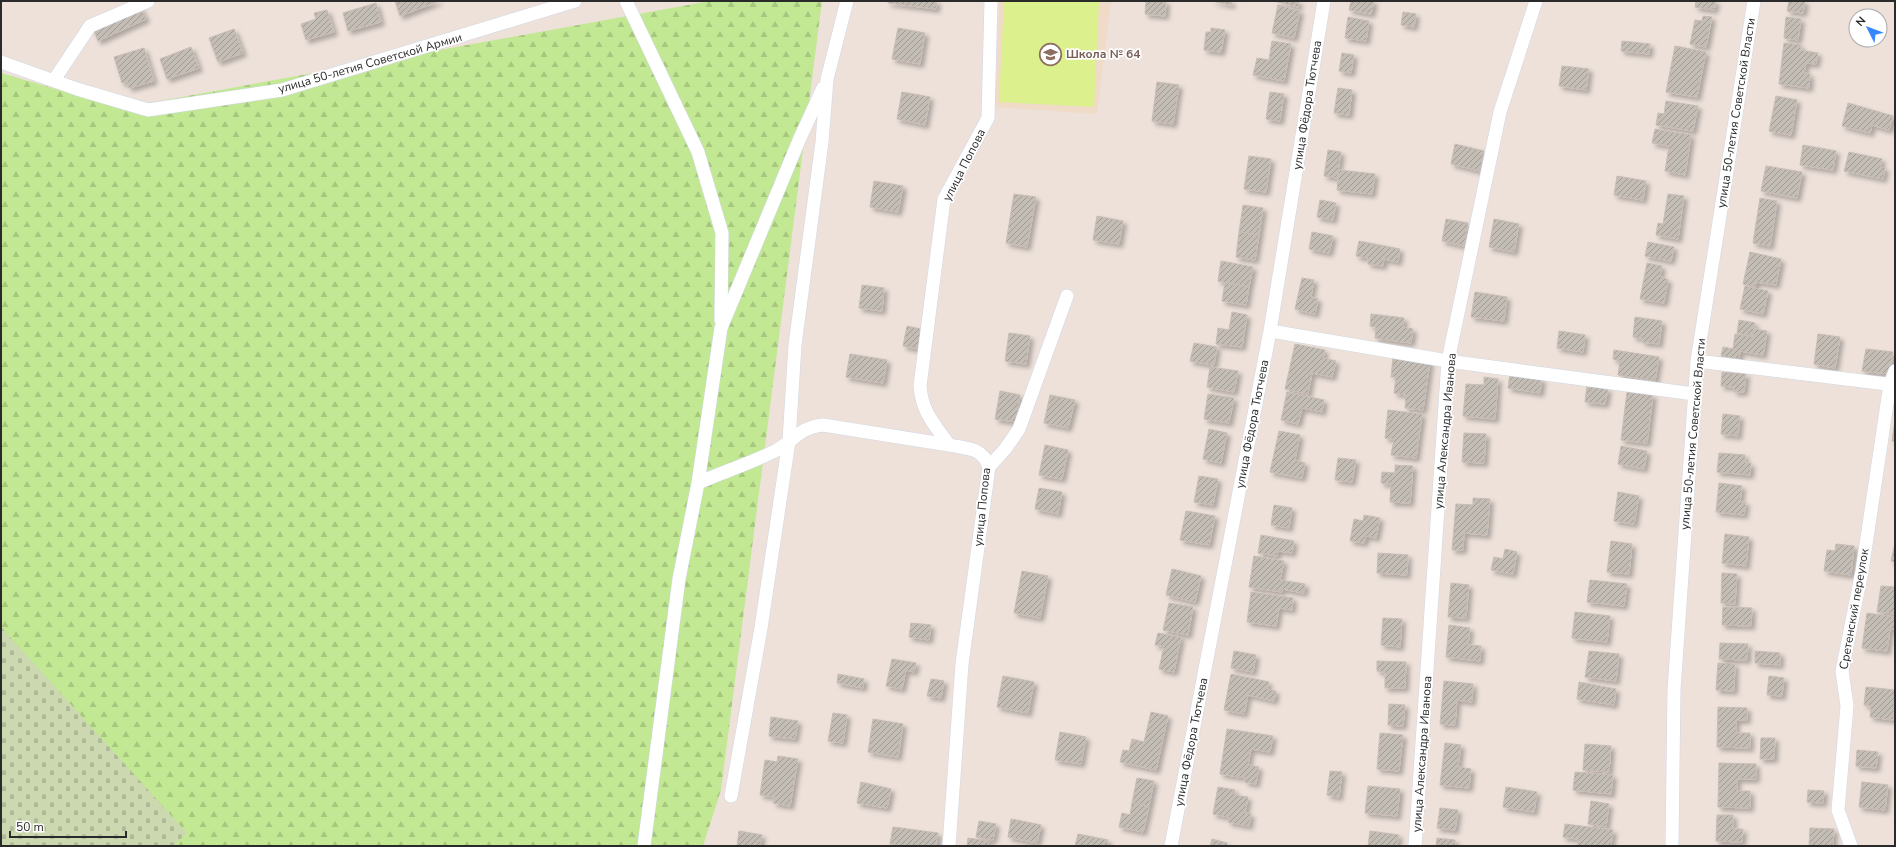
<svg xmlns="http://www.w3.org/2000/svg" width="1896" height="847" font-family="'Nunito Sans',sans-serif">
<defs>
<pattern id="forest-firs" width="22" height="20" patternUnits="userSpaceOnUse"><rect width="22" height="20" fill="#c2e893"/><path d="M5 1l3.5 6h-7zM16 11l3.5 6h-7z" fill="#a7c77f"/></pattern>
<pattern id="cemetery-stones" width="16" height="16" patternUnits="userSpaceOnUse"><rect width="16" height="16" fill="#ccd8b0"/><path d="M2 7V4a2 2 0 0 1 4 0v3zM10 15v-3a2 2 0 0 1 4 0v3z" fill="#afba98"/></pattern>
<pattern id="building-hatch" width="6" height="6" patternUnits="userSpaceOnUse"><rect width="6" height="6" fill="#c4bdb6"/><path d="M-1 1l2-2M0 6l6-6M5 7l2-2" fill="none" stroke="#9f9a94"/></pattern>
<filter id="shadow"><feDropShadow dx="3.5" dy="3.5" stdDeviation="2" flood-color="#0004"/></filter>
</defs>
<rect width="100%" height="100%" fill="#ede1da"/>
<path fill="#f0dbc8" d="M999,1H1111L1097,114L995,107Z"/>
<path fill="url(#forest-firs)" d="M710,1H822L721,790L703,846H1V73L121,108Z"/>
<path fill="url(#cemetery-stones)" d="M1,627L187,833L173,846H1Z"/>
<path fill="#dcf08e" d="M1004,1H1099L1094,107L999,102Z"/>
<path fill="url(#building-hatch)" stroke="#c8bdb4" filter="url(#shadow)" d="M395,1H439L400,16Z
M888,1H937L936,9L888,3Z
M1146,1H1166L1165,16L1145,14Z
M1212,1H1232L1231,5Z
M1274,1H1299L1298,7Z
M1351,1H1374L1371,14L1349,10Z
M1696,1H1716L1714,10L1695,7Z
M1789,1H1805L1803,13L1787,11Z
M376,3L381,22L348,31L343,13Z
M1278,5L1300,11L1294,38L1272,33Z
M140,7L146,19L98,41L93,28Z
M327,10L334,32L306,40L301,24L316,19L314,13Z
M1403,12L1416,14L1414,27L1401,25Z
M1703,16L1712,17L1706,47L1690,44L1695,20L1702,21Z
M1348,17L1369,21L1366,41L1345,38Z
M1786,17L1801,19L1798,40L1784,38Z
M898,28L925,33L920,64L892,59Z
M1211,28L1225,30L1221,52L1204,50L1206,32H1211Z
M234,29L243,53L218,62L209,38Z
M1272,41L1291,44L1284,81L1253,75L1257,58L1269,60Z
M1622,41L1650,44L1649,54L1621,51Z
M1784,43L1801,45L1800,50L1818,53L1816,64L1806,63L1804,73L1810,74L1809,88L1779,84Z
M1675,46L1706,52L1697,97L1666,92Z
M191,47L199,68L167,79L160,59Z
M144,48L154,81L129,88L127,82L122,83L114,57Z
M1342,53L1354,55L1351,73L1339,71Z
M1562,66L1589,69L1586,90L1559,86Z
M1157,82L1179,85L1173,124L1152,121Z
M1338,88L1352,90L1349,115L1334,113Z
M902,92L930,97L925,125L897,119Z
M1270,92L1284,94L1280,121L1266,119Z
M1776,96L1797,100L1791,135L1769,131Z
M1666,101L1698,106L1693,131L1656,125L1658,113L1664,114Z
M1848,103L1893,116L1889,130L1872,125L1870,133L1842,126Z
M1655,129L1691,135L1685,175L1665,171L1669,146L1652,143Z
M1455,144L1484,151L1480,171L1451,164Z
M1803,145L1836,151L1833,170L1800,165Z
M1328,150L1341,152L1337,178L1324,176Z
M1849,152L1882,159L1880,167L1885,168L1883,179L1844,171Z
M1249,156L1271,159L1266,192L1244,189Z
M1766,166L1802,172L1797,198L1761,191Z
M1339,170L1375,174L1372,194L1337,190Z
M1617,176L1646,181L1643,200L1614,195Z
M874,181L903,186L898,212L870,207Z
M1014,194L1036,197L1027,247L1006,243Z
M1668,194L1684,196L1678,239L1656,235L1658,223L1663,224Z
M1760,198L1777,201L1770,246L1753,243Z
M1320,200L1336,203L1333,220L1317,217Z
M1243,205L1263,208L1259,235L1239,232Z
M1097,216L1123,221L1119,244L1093,240Z
M1446,219L1468,223L1464,246L1442,241Z
M1494,219L1519,224L1514,252L1489,247Z
M1239,232L1259,235L1255,260L1236,257Z
M1312,232L1333,236L1329,253L1309,249Z
M1359,241L1400,249L1398,262L1384,259L1383,266L1368,264V258L1356,256Z
M1648,242L1674,247L1671,261L1645,256Z
M1750,252L1781,259L1776,285L1756,282L1755,287L1743,284Z
M1221,261L1253,267L1249,287L1218,281Z
M1647,263L1662,266L1660,276L1668,280L1664,303L1640,299Z
M1302,278L1314,280L1311,297L1318,299L1315,314L1295,309Z
M1225,282L1249,287L1246,305L1222,301Z
M862,285L884,288L882,311L859,308Z
M1745,286L1768,291L1763,314L1740,309Z
M1475,292L1507,297L1504,321L1471,317Z
M1232,312L1247,315L1242,347L1216,344L1218,328L1229,330Z
M1371,314L1404,318L1403,327L1413,329L1411,343L1375,338L1376,327L1370,326Z
M1635,317L1662,321L1659,344L1642,342V338L1633,337Z
M1739,320L1755,323L1752,336L1737,333Z
M907,326L921,329L918,349L903,346Z
M1754,329L1767,331L1763,355L1740,351L1739,359L1721,356L1723,347L1733,349L1735,334L1753,337Z
M1559,331L1585,335L1583,352L1557,348Z
M1009,333L1030,336L1026,364L1005,361Z
M1818,334L1840,337L1835,368L1814,364Z
M1194,343L1217,347L1214,365L1190,361Z
M1295,344L1325,350L1323,358L1336,361L1332,377L1312,373L1308,394L1285,389Z
M1866,349L1893,352L1890,374L1862,371Z
M1614,350L1659,357L1655,381L1618,375L1620,361L1613,359Z
M850,354L887,360L883,383L846,377Z
M1393,357L1430,361L1423,410L1405,408L1406,395L1394,393L1396,377H1391Z
M1210,367L1238,371L1234,392L1207,387Z
M1722,372L1746,374L1744,392H1734V387L1721,386Z
M1510,374L1542,379L1540,393L1508,388Z
M1484,377L1498,379L1495,419L1463,416L1466,384L1484,385Z
M1587,386L1608,389L1605,404L1585,402Z
M1000,391L1020,395L1016,422L995,419Z
M1287,392L1324,400L1322,412L1302,408L1298,424L1281,420Z
M1627,392L1653,395L1647,443L1621,440Z
M1208,394L1234,398L1229,423L1204,419Z
M1050,395L1075,400L1068,428L1044,423Z
M1388,410L1422,414L1416,458L1391,455L1394,439L1385,438Z
M1723,414L1740,416L1738,436L1721,434Z
M1895,420V441H1892Z
M1209,429L1227,433L1221,463L1203,459Z
M1279,431L1300,435L1295,460L1305,463L1302,478L1270,472Z
M1464,433L1486,434L1484,463L1462,462Z
M1045,445L1068,450L1062,479L1039,475Z
M1621,446L1647,451L1644,469L1618,464Z
M1719,453L1745,455V463H1751L1750,475L1717,472Z
M1338,458L1356,460L1352,482L1335,480Z
M1395,465L1413,466L1410,503L1390,502L1391,484L1381,483L1382,472L1395,473Z
M1199,476L1218,479L1213,505L1194,502Z
M1719,483L1742,486L1740,502H1746L1744,515L1716,512Z
M1039,488L1062,492L1058,514L1035,509Z
M1618,492L1639,496L1634,524L1614,521Z
M1473,498L1490,499L1487,535L1464,533L1463,550H1452L1456,504L1473,505Z
M1274,505L1292,508L1289,528L1271,525Z
M1186,511L1215,516L1209,545L1180,540Z
M1364,515L1380,518L1376,538L1366,536L1364,543L1350,541L1354,519L1363,521Z
M1725,534L1749,537L1746,566L1722,563Z
M1261,535L1294,541L1292,553L1278,551L1277,556L1258,553Z
M1611,541L1632,544L1629,574L1607,572Z
M1836,544L1854,546L1851,575L1824,571L1827,550L1835,551Z
M1894,547H1895V562L1891,561Z
M1505,549L1517,552L1513,574L1491,570L1494,557L1503,559Z
M1378,553L1408,555L1407,575L1377,573Z
M1254,556L1284,561L1280,580L1305,584L1304,593L1282,589V592L1249,587Z
M1172,569L1201,576L1195,602L1166,595Z
M1022,571L1048,576L1040,618L1014,613Z
M1722,573L1737,574L1735,604L1721,603Z
M1590,580L1627,584L1624,606L1587,602Z
M1451,583L1469,585L1466,618L1448,617Z
M1881,586L1895,587V614L1877,612Z
M1251,592L1293,598L1292,610L1279,608L1276,626L1247,622Z
M1169,603L1193,607L1188,635L1163,630Z
M1723,607L1752,608L1751,626L1722,625Z
M1575,612L1610,616L1607,642L1572,638Z
M1867,613L1895,617V629H1890L1887,651L1862,648Z
M1383,618L1402,619L1400,647L1381,645Z
M911,623L931,625L929,640L909,637Z
M1449,625L1470,628L1468,645L1481,646L1480,661L1446,657Z
M1158,633L1181,637L1174,672L1159,669L1164,646L1155,645Z
M1720,643L1748,644L1747,660L1719,659Z
M1234,651L1256,655L1253,672L1231,668Z
M1589,651L1619,654L1616,681L1585,677Z
M1755,651L1780,653V665L1755,663Z
M892,659L916,663L914,672L906,670L902,689L886,686Z
M1377,661L1406,662L1405,688H1385V672L1377,671Z
M1718,663L1735,664L1734,691L1716,690Z
M838,674L864,679L863,688L837,683Z
M1231,674L1269,682L1267,689L1276,691L1274,701L1248,695L1244,714L1224,710Z
M1003,676L1034,682L1028,713L997,707Z
M1769,676L1784,678L1782,696L1767,695Z
M931,679L944,681L941,698L927,696Z
M1444,681L1473,684L1472,702L1457,700L1455,725L1440,724Z
M1579,682L1616,689L1614,705L1577,699Z
M1866,687L1895,690L1893,720L1870,717L1871,706L1864,705Z
M1389,704L1405,705L1403,726L1388,725Z
M1718,707L1747,708V720H1736V733H1750V748L1717,747Z
M1151,712L1168,716L1156,770L1120,762L1123,750L1129,751L1132,739L1144,742Z
M833,713L847,715L843,743L828,741Z
M771,717L798,721L795,739L769,736Z
M873,719L903,724L898,757L868,752Z
M1227,729L1273,736L1270,752L1251,749L1248,765L1259,767L1256,784L1245,782L1246,778L1220,774Z
M1060,732L1086,737L1081,764L1055,760Z
M1380,733L1403,735L1399,771L1377,769Z
M1761,738H1775L1774,759H1760Z
M1445,743L1461,745L1458,767L1471,769L1469,788L1440,785Z
M1585,744L1611,746L1609,772L1583,770Z
M1857,750L1878,752L1876,768L1856,766Z
M778,756L798,759L790,806L773,803L775,797L760,795L765,760L777,762Z
M1719,763L1756,764V779H1737V791H1750V808L1718,807Z
M1330,771L1342,772L1339,797L1327,795Z
M1575,772L1613,775L1611,794L1573,790Z
M1137,778L1154,781L1149,806L1132,803Z
M861,782L891,789L887,808L857,803Z
M1862,782L1888,785L1885,810L1859,807Z
M1368,786L1400,789L1397,816L1365,813Z
M1218,787L1235,790L1234,795L1248,797L1245,813L1251,814L1249,826L1228,822L1229,817L1213,814Z
M1506,787L1537,792L1534,812L1503,807Z
M1808,790L1824,791L1823,803L1807,802Z
M1591,801L1609,804L1606,827L1588,824Z
M1132,803L1149,807L1143,832L1119,827L1122,813L1130,815Z
M1440,808L1458,810L1455,830L1437,828Z
M1717,815H1733V829H1743L1742,842L1716,841Z
M1011,819L1041,825L1037,843L1008,837Z
M979,821L996,824L993,840L976,837Z
M1565,824L1613,830L1611,846H1577L1578,839L1563,837Z
M893,827L938,833L936,846H906L890,844Z
M1810,828L1834,829L1833,846H1809Z
M739,831L762,835L760,846H737Z
M1370,831L1399,835L1397,846H1368Z
M1078,834L1108,840L1107,846H1075Z
M968,838L989,841L988,846H967Z
M1437,838L1455,840V846H1436Z
M1212,839L1227,843V846H1210Z"/>
<g fill="none" stroke-linecap="round" stroke-linejoin="round">
<defs>
<path id="minor" d="M626,1L698,152L722,233L721,320
M1,62L77,89L148,110L282,90L575,1
M54,80L90,26L148,1
M1270,331L1448,361L1694,394
M1697,361L1895,385
M989,467L1006,448L1019,429L1067,296
M698,483C723,472 751,463 775,451C794,441 800,427 823,425L949,445
M731,796L761,628L789,441L795,345L822,142L827,79L847,1
M644,846L679,579L698,483L721,328L800,138L823,88
M949,846L962,664L989,467C982,447 968,449 949,445C934,424 922,412 920,386L944,199L988,118L991,1
M1171,846L1270,331L1324,1
M1415,846L1448,361L1500,112L1536,1
M1672,846L1674,690L1697,361L1754,1
M1851,846L1838,810L1847,706L1842,671L1862,571L1890,384L1895,371"/>
</defs>
<use href="#minor" stroke="#d0d8e4" stroke-width="14"/>
<use href="#minor" stroke="#fff" stroke-width="13"/>
</g>
<defs>
<symbol id="school-ring" viewBox="-11 -11 22 22"><circle r="9.5" fill="#fff" stroke="#8d6e63" stroke-width="1.5"/><path d="M0-5L7-2L0 1L-7-2ZM-4 1L0 2.5L4 1V4Q0 6-4 4Z" fill="#8d6e63"/></symbol>
</defs>
<g fill-rule="evenodd">
<use href="#school-ring" x="1038" y="42" width="25" height="25"/>
</g>
<g text-anchor="middle" dominant-baseline="central" stroke-width="3.5" stroke-linejoin="round" paint-order="stroke">
<g font-size="12" font-weight="bold" fill="#785e54" stroke="#fff" text-anchor="start">
<text x="1066" y="54">Школа № 64</text>
</g>
<g font-size="12" fill="#2a2a2a" stroke="#fff">
<text transform="translate(370 63) rotate(-16)">улица 50-летия Советской Армии</text>
<text transform="translate(1307 105) rotate(-81)">улица Фёдора Тютчева</text>
<text transform="translate(1736 113) rotate(-81)">улица 50-летия Советской Власти</text>
<text transform="translate(964 165) rotate(-63)">улица Попова</text>
<text transform="translate(1252 424) rotate(-79)">улица Фёдора Тютчева</text>
<text transform="translate(1445 431) rotate(-85)">улица Александра Иванова</text>
<text transform="translate(1693 434) rotate(-85)">улица 50-летия Советской Власти</text>
<text transform="translate(982 507) rotate(-84)">улица Попова</text>
<text transform="translate(1854 609) rotate(-80)">Сретенский переулок</text>
<text transform="translate(1191 742) rotate(-79)">улица Фёдора Тютчева</text>
<text transform="translate(1422 754) rotate(-86)">улица Александра Иванова</text>
</g>
</g>
<rect width="1896" height="847" fill="none" stroke="#2a2a2a" stroke-width="4"/>
<g transform="translate(1868 28) rotate(312)"><circle r="19" fill="#ffffff" stroke="#aaaaaa"/>
<path d="M0-3L7 15L0 10L-7 15Z" fill="#3587ff"/>
<text y="-6" font-size="11" font-weight="bold" text-anchor="middle" fill="#2a2a2a">N</text>
</g>
<path d="M10 831v6h116v-6" fill="none" stroke="#2a2a2a" stroke-width="2"/>
<text x="16" y="831" font-size="12" fill="#2a2a2a" stroke="#ffffff" stroke-width="3" paint-order="stroke">50 m</text>
</svg>
